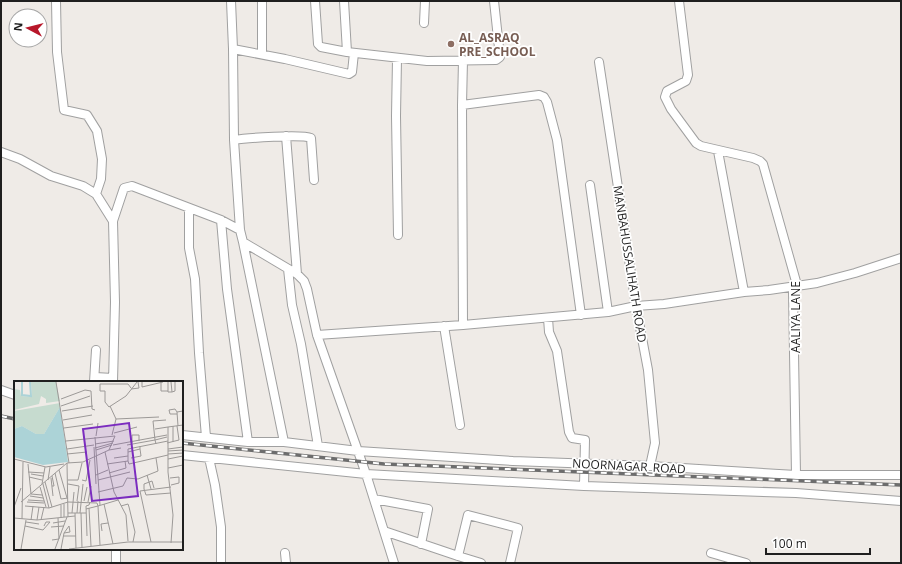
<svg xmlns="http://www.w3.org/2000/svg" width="902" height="564" font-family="'Open Sans',sans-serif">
<rect width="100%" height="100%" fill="#efebe7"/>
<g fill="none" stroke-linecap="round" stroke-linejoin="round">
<defs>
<path id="minor" d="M56,1L57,52L64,110L87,115L97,131L102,159L101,179L96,194
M231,1L233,49L234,140L240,230L243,242L297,274L304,281L307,289L317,335L366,474L394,563
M315,1L318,44L321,47L347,52L427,61L496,60L500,57L494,1
M344,1L347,52
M679,1L688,75L686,81L667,91L665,97L671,109L696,143L701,146L753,158L760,161L763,164L797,285L793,291L796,475
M424,23L425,1
M233,49L285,59L349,74L352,72L354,53
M262,54V1
M397,59L396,116L398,235
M463,60L462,105L463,325
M599,62L636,306L648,370L655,443L650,466
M462,105L539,95L544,97L547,102L557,140L581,315
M286,136L297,274
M234,140C246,138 302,134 311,138L314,180
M718,151L744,292
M1,152L20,159L51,176L83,186L96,194L113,221
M590,185L608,312
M189,208V248L195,279L199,353L206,437
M221,220L227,289L248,442
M243,242L284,442
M288,269L292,305L301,344L318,446
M548,318L549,332L557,351L569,432L572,438L585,440L584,486
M444,326L460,425
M317,335L463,325L608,312L636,306L664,304L744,292L769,290L817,283L855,273L901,258
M95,377L113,378
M94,382L96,350
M113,382L115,302L113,221L124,188L132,186L221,220L240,230
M1,390L15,395
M182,435L248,442H284L358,451L513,461L650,466L796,475H901
M182,455L366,474L584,486L796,493L901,501
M209,458L215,485L221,527V563
M374,499L428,509L421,544
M384,531L458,556L481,563
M116,549V563
M285,553L286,563
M711,553L746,563
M458,556L468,515L518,528L510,563"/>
</defs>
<use href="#minor" stroke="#a0a0a0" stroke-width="10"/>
<use href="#minor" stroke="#fff" stroke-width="8"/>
<defs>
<path id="rail" d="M1,416L15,419
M182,443L384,464L901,485"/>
</defs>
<use href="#rail" stroke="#6d6d6d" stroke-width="3.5"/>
<use href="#rail" stroke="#fff" stroke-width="2" stroke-dasharray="6" stroke-linecap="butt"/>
</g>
<circle fill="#8d6e63" stroke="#fff" stroke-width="1.5" cx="451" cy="44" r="4"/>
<g text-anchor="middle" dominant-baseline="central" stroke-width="3.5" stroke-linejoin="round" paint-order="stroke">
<g font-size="12" font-weight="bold" fill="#785e54" stroke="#fff" text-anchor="start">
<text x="459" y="37">AL_ASRAQ<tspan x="459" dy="14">PRE_SCHOOL</tspan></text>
</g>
<g font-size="12" fill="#1f1f1f" stroke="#fff">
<text transform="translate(630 264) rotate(81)">MANBAHUSSALIHATH ROAD</text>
<text transform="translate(795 317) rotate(-90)">AALIYA LANE</text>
<text transform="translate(629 466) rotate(3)">NOORNAGAR_ROAD</text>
</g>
</g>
<g transform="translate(14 381)">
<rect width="169" height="169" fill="#efebe7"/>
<path d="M17,1H42L46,20L32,22V18L27,15L25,23L0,29V8L6,9L7,15L18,16ZM46,22V26L30,53H22L8,45L0,48V30Z" fill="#c6dbcf"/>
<path d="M46,26L54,81L29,84L0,76V48L8,45L22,53H30Z" fill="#acd3d7"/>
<path fill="none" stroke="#acd3d7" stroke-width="2" d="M8,1V14L17,15L16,1"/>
<path fill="none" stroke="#9c9997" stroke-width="1" d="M42,1L55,82M128,1V6L149,1M147,1V10H154M154,1V11H158L157,1M117,7L114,3H86V10H91V21L95,26L112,15L123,1M117,8L125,7L124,1M158,11L161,10V1M47,18L71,9L77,10L78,28L81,29M47,25L76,15M96,25L102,38L98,54M48,30L79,25M163,31L161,28L155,29L156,33H163M102,38L145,36M49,39L78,34M159,45V61M164,45L163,31L169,30M50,47L79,43M141,48L154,46M100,52L123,46M82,55L84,42M81,56L86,124M118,62V54H125V60M153,62L165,59L163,45M81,63L100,60M142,63L141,59L153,56M99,64L153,54M113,64L141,59L139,40L152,39M80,66L82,103M81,67L99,62M53,68L80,64M154,68L169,66M82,69L98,64M95,69L107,67M154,70L169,69M91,71L100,111L112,134L114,160M114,71L126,68V65M53,73L73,71M154,73L169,72M100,77L114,75M117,77L127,75L126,68M0,78L32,86L50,83M154,78L169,75M114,80V68L154,60M53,82L54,136M14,83L17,113L28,114M93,83L114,80L115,83L154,74M154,87L169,84M45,89L53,117M14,91L30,92M41,92L47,118L54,117M95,92L112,87L111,80M17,93L29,95M82,94L94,89M133,94L137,108M38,95L40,105H38M15,96L28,99M37,97L39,115M156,97L165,96V102L157,104M34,99L36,86M54,99H64L68,82M68,99L72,100L76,79M84,99L116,91M31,101L38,126M28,103L31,86M29,103L35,127M54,103L65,105L63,120M26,106L32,126M130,108L132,114L157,112M130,108V103L138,100L140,107M84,111L109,105L113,97L124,98L144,90L142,77M16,115L29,117M14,119L30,120M70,120L73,106M7,121L53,82L69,81L95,69L101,55L52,60M13,121L30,122M74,121L77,105M90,123L99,163M11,125L35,127L54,121L83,122L84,125L72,128M107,125L114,123L115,126L121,151L119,161M0,126L7,107M75,127L77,165M54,132H72M58,132L60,111M61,132L62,167M63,132L64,120M66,132L69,103M67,132L68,167M50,136V123M0,137L23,139L61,135M47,137V124M8,138L9,81M17,139L19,125M23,139L25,126M27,139L30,126M12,141L25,143M39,142L51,140M11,145L29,149L36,141H32L30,145M37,146L50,145M88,150L87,143L94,142M50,152L56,151L55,145M49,155H62M73,155L72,125L75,124L76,121M38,159L45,158L44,137M137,161L126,110L157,106M157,162L159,134L154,91V46L169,44M86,164L84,125L104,119M7,168L12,139M41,168L53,136M47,168L50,152L55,145M55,168L114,161H169"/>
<path fill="#7b2cbf" fill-opacity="0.15" stroke="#7b2cbf" stroke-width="2" d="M115,42L124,115L78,120L69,48Z"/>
<rect width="169" height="169" fill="none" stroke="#1f1f1f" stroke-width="2"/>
</g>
<rect width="902" height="564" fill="none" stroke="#1f1f1f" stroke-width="4"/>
<g transform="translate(28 28) rotate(277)"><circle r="19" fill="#ffffff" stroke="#a5a5a5"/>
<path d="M0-3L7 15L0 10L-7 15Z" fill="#b8172a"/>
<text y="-6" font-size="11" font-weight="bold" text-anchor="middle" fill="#1f1f1f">N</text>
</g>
<path d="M766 548v6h104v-6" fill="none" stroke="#1f1f1f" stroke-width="2"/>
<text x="772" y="548" font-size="12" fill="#1f1f1f" stroke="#ffffff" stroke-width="3" paint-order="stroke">100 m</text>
</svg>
